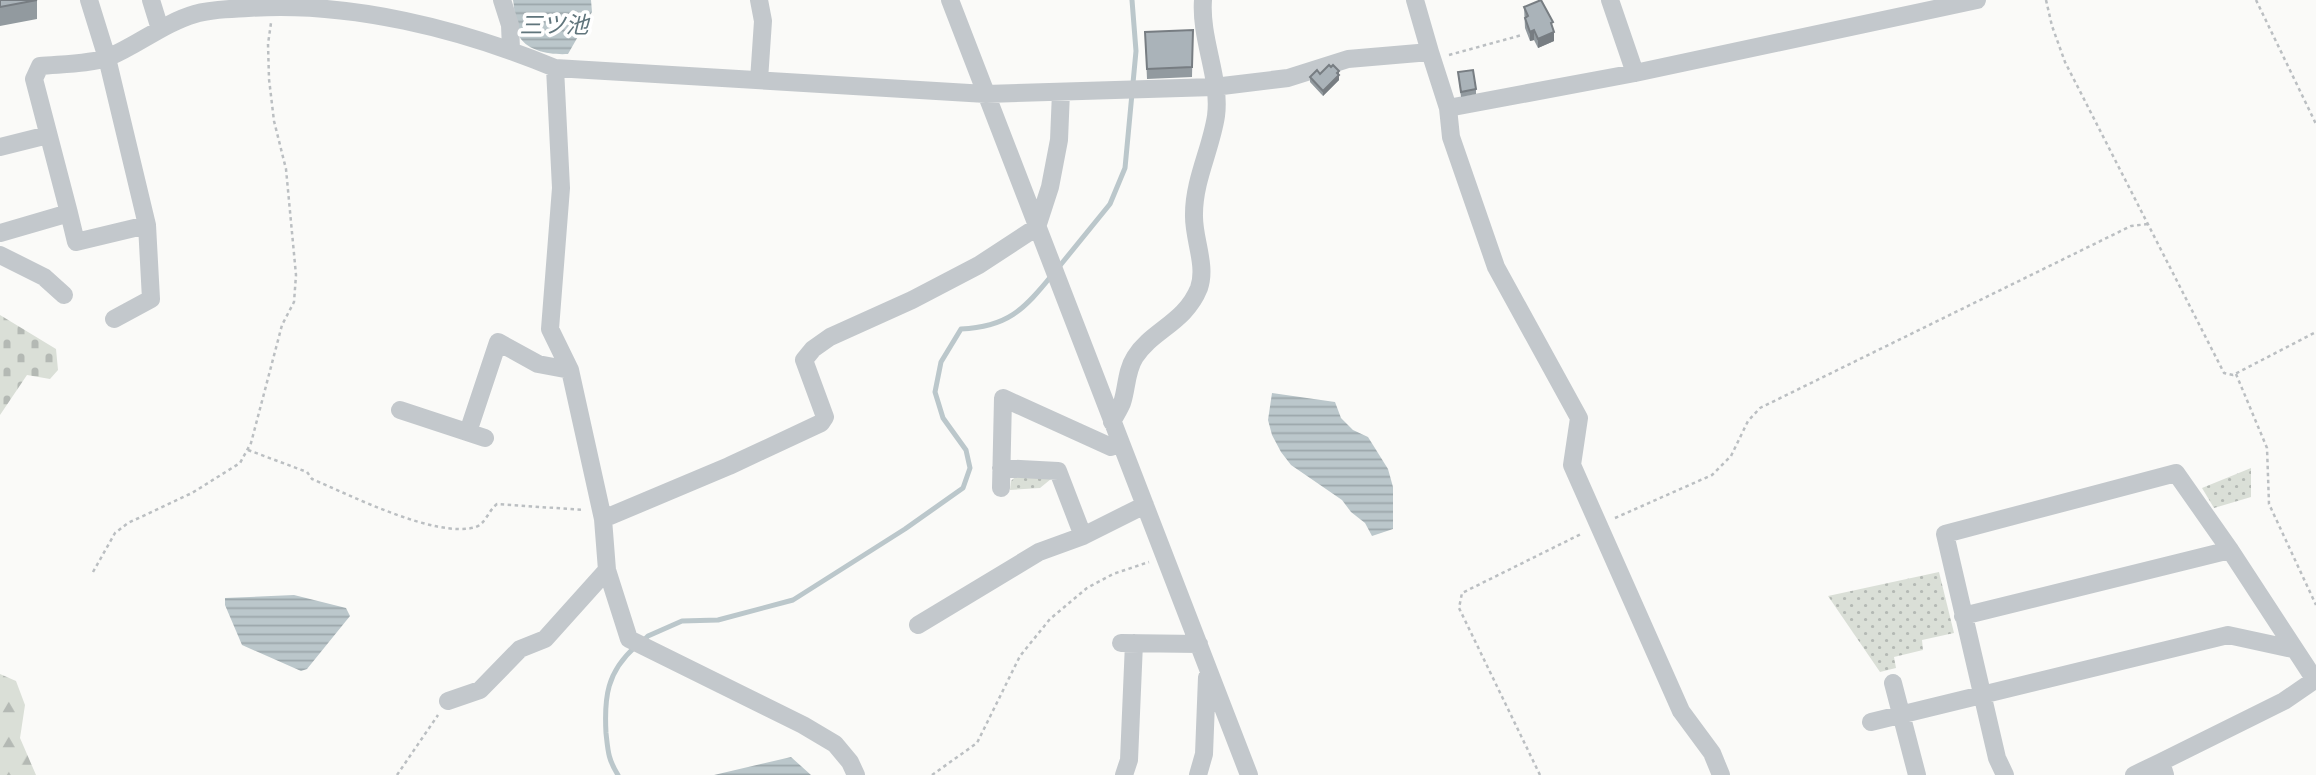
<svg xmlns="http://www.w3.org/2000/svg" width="2316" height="775" font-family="'Alegreya Sans','Noto Sans JP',sans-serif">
<defs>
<pattern id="forest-firs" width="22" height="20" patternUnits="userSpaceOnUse" patternTransform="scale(1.75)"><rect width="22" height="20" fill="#dadfd7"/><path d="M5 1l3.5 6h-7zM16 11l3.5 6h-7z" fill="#b4b9b4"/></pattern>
<pattern id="cemetery-stones" width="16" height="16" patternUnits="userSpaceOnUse" patternTransform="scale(1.75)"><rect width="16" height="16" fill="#dadfd7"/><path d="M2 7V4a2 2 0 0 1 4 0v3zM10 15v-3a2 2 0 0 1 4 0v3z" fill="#b4b9b4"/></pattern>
<pattern id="park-dots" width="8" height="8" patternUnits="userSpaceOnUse" patternTransform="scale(1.75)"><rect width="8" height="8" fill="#dadfd7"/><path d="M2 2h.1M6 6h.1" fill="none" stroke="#b4b9b4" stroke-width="1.8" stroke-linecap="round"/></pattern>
<pattern id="water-rules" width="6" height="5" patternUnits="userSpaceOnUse" patternTransform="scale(1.75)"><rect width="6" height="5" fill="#bbc7cb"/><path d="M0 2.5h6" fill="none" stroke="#9ca6aa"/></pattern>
</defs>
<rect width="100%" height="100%" fill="#fafaf8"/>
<path fill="url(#forest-firs)" d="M0,674L16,681L25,705L20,738L36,775H0Z"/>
<path fill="url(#cemetery-stones)" d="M0,315L56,349L58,370L50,379L27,375L0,415Z"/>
<path fill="url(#park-dots)" d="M2251,468V497L2214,508L2202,488Z
M1016,476L1051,479L1040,488L1010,490L1011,481Z
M1939,572L1954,633L1922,640L1923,650L1894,657L1896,668L1880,672L1828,596Z"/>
<path fill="url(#water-rules)" d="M513,0H591L592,12L568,54C552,55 526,52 518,34C514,25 515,10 513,0Z
M1272,393L1335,402L1341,418L1353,430L1368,437L1388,469L1393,487V529L1372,536L1365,523L1351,512L1342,500L1291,465L1281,452L1272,435L1268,420Z
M294,595L346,608L350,616L307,669L301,671L242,645L225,605V598Z
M791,757L811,775H714Z"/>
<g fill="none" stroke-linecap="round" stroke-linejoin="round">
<path stroke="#bbc7cb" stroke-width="5" d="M1058,268L1110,204L1125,168L1136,51L1132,0
M643,641L648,636L682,621L718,620L793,600L905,529L963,488L970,468L966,450L943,418L935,392L941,362L961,329C1007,327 1024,310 1052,275
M618,775C608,759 608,751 606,733C604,697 607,672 635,647"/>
<path stroke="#bbbfc2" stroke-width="2.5" stroke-dasharray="3.5 3.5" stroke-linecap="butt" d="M2046,0L2052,26L2065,62L2224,373L2233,375L2316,332
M2256,0L2316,124
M1449,55L1522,35
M2236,374L2267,448L2269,504L2316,605
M248,450L307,472L312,479C350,495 436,539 476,527C486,523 488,511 497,504L584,510
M1615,518L1712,475L1731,456L1748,421L1760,408L2131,226L2148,224
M93,572L115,533L128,523L192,493L240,463L251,443L282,325L294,302L296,275L286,169L274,121L269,79L268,44L271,23
M397,775L438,715
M932,775L977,743L1020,656L1050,619L1087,588L1113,574L1149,562
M1540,775L1459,608L1462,593L1583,533"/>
<path stroke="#c3c8cc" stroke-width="18" d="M89,0L107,58L147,225L151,299L114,319
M151,0L160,29
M502,0L510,25L511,49
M759,0L763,21L759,80
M950,0L1249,775
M1415,0L1430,52
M1610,0L1635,73
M555,68L561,188L550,329L570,370L603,519L607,570L629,639L803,725L835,744L850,762L856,775
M1448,108L1451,137L1496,267L1579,418L1572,465L1681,711L1712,753L1721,775
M0,147L48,135
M69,213L34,79L40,66C60,64 92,64 109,57C138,45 164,23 195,14C211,9 231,9 248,8C350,1 461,29 555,68L986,94L1214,87L1288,78L1348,59L1430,52L1448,108L1635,73L1977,0
M0,233L69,213L76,242L147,225
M0,255L44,277L64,295
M400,410L485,438
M1112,422C1115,416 1119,410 1122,403C1127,388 1126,371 1135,357C1152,330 1185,323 1199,288C1207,265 1193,238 1194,214C1194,180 1211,149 1216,116C1221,79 1200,39 1203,0
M468,432L498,342L538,364L570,370
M1001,468L1058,471L1083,536
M1001,488L1003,398L1111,447L1121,443
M603,519L729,466L821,423L825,417L804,360L813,349L830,337L912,300L979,265L1037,227L1050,187L1059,140L1061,92
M1963,616L2230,550
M918,625L1039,552L1083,536L1145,505
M1121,643L1199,644
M1893,683L1917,775
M448,701L480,690L520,649L545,639L607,570
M1871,722L2228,635L2293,649
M1124,775L1129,760L1134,643
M1198,775L1204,754L1207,677
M2005,775L1997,758L1945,534L2176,473L2230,550L2315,680
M2134,775L2161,762
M2165,775L2161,762L2284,701L2316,679"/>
</g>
<path fill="#929a9f" d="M0,0H37V19L0,26Z
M1524,7L1553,28L1554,41L1538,48L1534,40L1530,41L1525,28Z
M1193,30L1192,77L1147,79L1145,32Z
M1331,67L1339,71V80L1323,96L1310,82V77L1320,74Z
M1458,72L1476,89V94L1461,97Z"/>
<path fill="#777d82" d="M1534,30V40L1530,41V32Z
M1554,32V41L1538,48V39Z
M1339,71V80L1323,96V91Z"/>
<path fill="#aab3b9" stroke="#777d82" stroke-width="2" d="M0,0H37L0,7Z
M1541,0L1553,22L1551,23L1554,32L1538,39L1534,30L1530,32L1525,18L1528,16L1524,7Z
M1193,30L1192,67L1147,69L1145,32Z
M1329,65L1331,67L1333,65L1339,71L1337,73L1339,75L1323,91L1310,77L1317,70L1320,74Z
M1473,70L1476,89L1461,92L1458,72Z"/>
<g text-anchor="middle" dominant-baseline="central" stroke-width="7" stroke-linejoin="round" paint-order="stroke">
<g font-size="23" font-style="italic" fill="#60757c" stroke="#fff">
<text x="554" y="26">三ツ池</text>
</g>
</g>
</svg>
